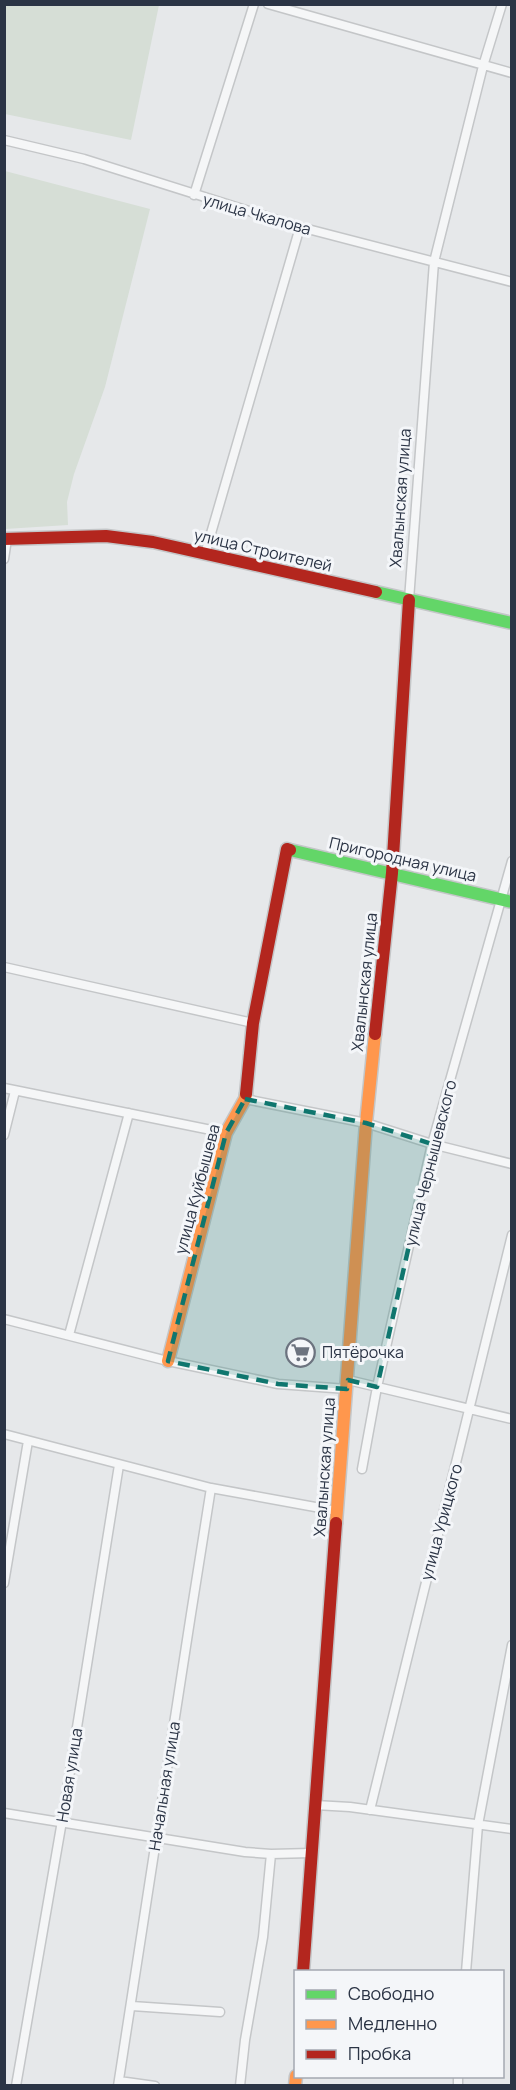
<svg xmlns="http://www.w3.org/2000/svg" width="516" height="2090" font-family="Manrope,sans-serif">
<rect width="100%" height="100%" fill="#e6e8ea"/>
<path fill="#d6ded6" d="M4,5H159L131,140L5,114Z
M5,171L150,209L105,387L74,474L67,502L68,525L5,529Z"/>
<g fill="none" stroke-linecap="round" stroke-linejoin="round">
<defs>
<path id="street" d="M268,4L512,73
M4,140L84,159L300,227L512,282
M194,195L254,4
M205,554L300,227
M4,559L7,539
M409,600L434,262L483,66L502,4
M4,967L253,1023
M4,1088L226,1133
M245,1099L366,1123L432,1144L512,1164
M4,1135L15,1091
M4,1319L168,1361L278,1384L347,1389
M69,1335L129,1113
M348,1380L512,1419
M4,1434L211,1488L337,1511
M362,1469L377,1387L432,1144L512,861
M4,1583L28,1441
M315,1805L350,1807L512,1829
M370,1810C416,1618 466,1427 512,1235
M4,1813L245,1852L271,1854L311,1853
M466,1972L478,1825L512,1645
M132,2006L220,2012
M119,2081L155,2086
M16,2086L62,1821L119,1465
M118,2086C149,1886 179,1687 211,1488
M240,2086L245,2040L263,1937L271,1854
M458,2086V2076"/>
<path id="fast" d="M376,592L512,623
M290,850L512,902"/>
<path id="slow" d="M168,1361L226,1133L245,1099L246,1094
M336,1523L366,1123L375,1034
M295,2086L296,2076"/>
<path id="jam" d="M4,539L106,536L153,542L376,592
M375,1034L392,873L409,600
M246,1094L253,1023L287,849L290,850
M303,1972L336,1523"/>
</defs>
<use href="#street" stroke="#c4c6c8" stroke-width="11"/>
<use href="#fast" stroke="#c4c6c8" stroke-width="15"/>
<use href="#slow" stroke="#c4c6c8" stroke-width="15"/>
<use href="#jam" stroke="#c4c6c8" stroke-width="15"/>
<use href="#street" stroke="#f5f6f7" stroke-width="8"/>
<use href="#fast" stroke="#63d668" stroke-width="12"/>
<use href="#slow" stroke="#ff974d" stroke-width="12"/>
<use href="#jam" stroke="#b3261e" stroke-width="12"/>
</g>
<path fill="#0f766e" fill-opacity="0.2" stroke="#0f766e" stroke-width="4.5" stroke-dasharray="12 8" stroke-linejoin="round" d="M245,1099L366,1123L432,1144L377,1387L348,1380L347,1389L278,1384L168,1361L226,1133Z"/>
<defs>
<symbol id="supermarket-ring" viewBox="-11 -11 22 22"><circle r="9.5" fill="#f4f6f9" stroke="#6c737f" stroke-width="1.5"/><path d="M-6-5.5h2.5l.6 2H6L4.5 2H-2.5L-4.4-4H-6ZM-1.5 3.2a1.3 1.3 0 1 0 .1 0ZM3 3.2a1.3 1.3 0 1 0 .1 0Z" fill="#6c737f"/></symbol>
</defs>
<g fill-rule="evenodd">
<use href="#supermarket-ring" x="284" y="1336" width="33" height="33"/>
</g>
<g text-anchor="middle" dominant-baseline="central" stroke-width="6" stroke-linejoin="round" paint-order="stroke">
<g font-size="16" fill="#2b3445" stroke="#f4f6f9">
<text transform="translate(257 214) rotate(16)">улица Чкалова</text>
<text transform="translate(400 498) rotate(-86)">Хвалынская улица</text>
<text transform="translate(263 550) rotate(13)">улица Строителей</text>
<text transform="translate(403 859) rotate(13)">Пригородная улица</text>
<text transform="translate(364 982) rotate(-84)">Хвалынская улица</text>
<text transform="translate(430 1163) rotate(-76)">улица Чернышевского</text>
<text transform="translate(197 1189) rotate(-75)">улица Куйбышева</text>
<text transform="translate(324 1467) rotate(-86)">Хвалынская улица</text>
<text transform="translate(441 1522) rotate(-75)">улица Урицкого</text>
<text transform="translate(69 1775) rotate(-81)">Новая улица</text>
<text transform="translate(164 1786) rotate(-81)">Начальная улица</text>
</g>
<g font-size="16" fill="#2b3445" stroke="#f4f6f9" text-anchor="start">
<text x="322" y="1352">Пятёрочка</text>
</g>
</g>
<rect width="516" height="2090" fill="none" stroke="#2b3445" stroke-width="12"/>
<rect x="294" y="1970" width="210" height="108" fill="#f4f6f9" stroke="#a4a8b1" stroke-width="1.5"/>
<rect x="306" y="1990" width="30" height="9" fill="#63d668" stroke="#a4a8b1" stroke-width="1.5"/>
<text x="348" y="2000" font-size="18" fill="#2b3445">Свободно</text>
<rect x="306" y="2020" width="30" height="9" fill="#ff974d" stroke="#a4a8b1" stroke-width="1.5"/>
<text x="348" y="2030" font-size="18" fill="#2b3445">Медленно</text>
<rect x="306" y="2050" width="30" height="9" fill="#b3261e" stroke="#a4a8b1" stroke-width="1.5"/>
<text x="348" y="2060" font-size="18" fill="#2b3445">Пробка</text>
</svg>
